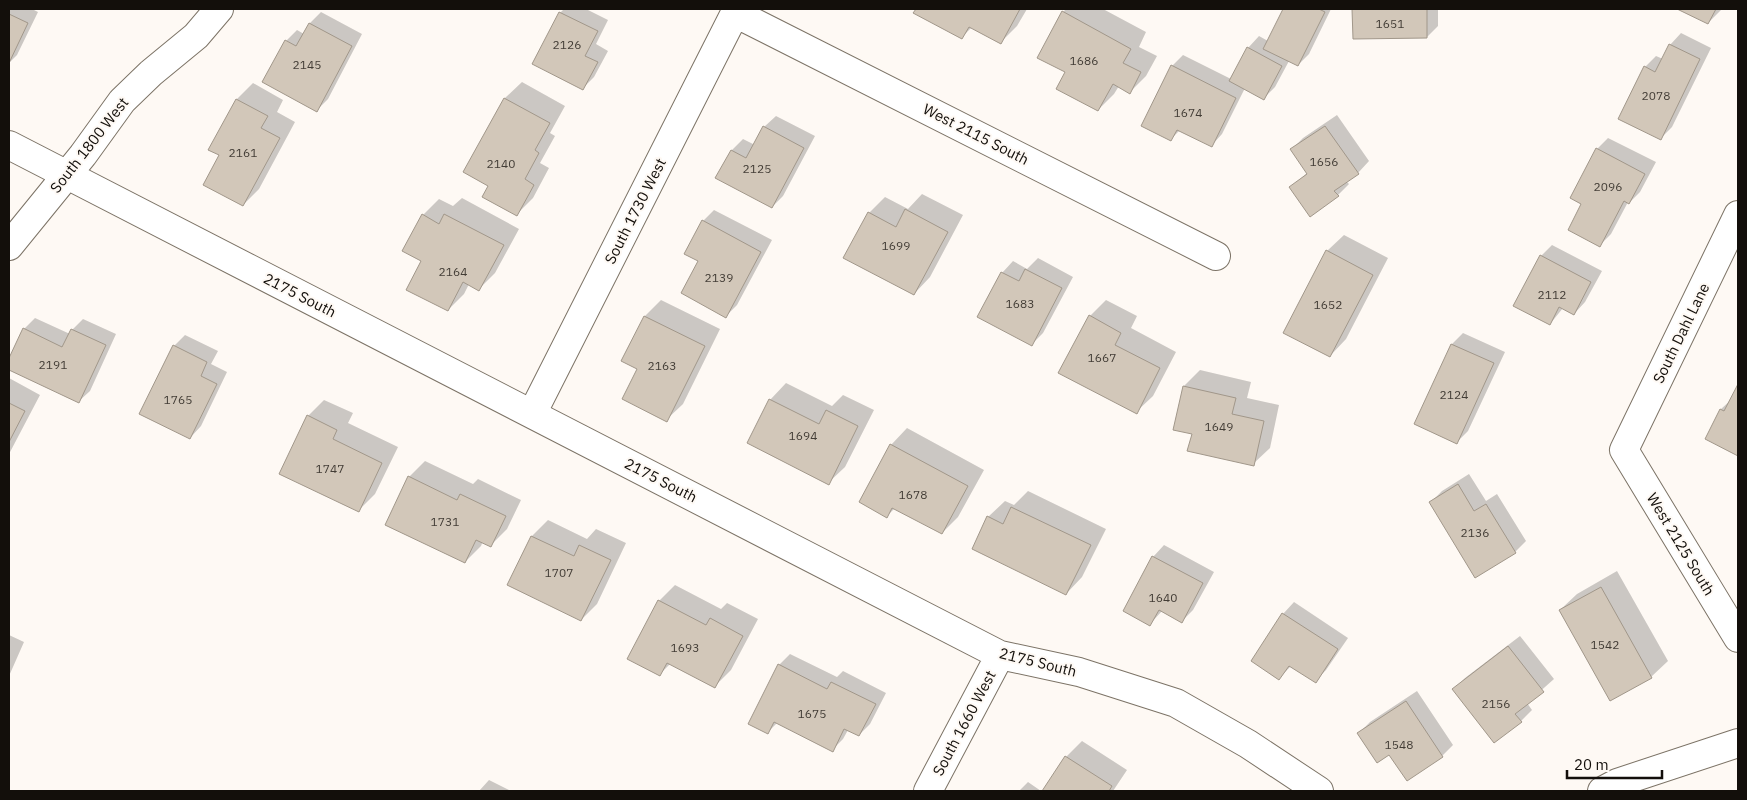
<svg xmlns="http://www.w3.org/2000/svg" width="1747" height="800" font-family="'IBM Plex Sans',sans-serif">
<rect width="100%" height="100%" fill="#fef9f4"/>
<path fill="#0003" d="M9,9H32L38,12L17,55L9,63Z
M564,9H586L608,20L596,44L608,51L594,77L583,88L534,63L560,13Z
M917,9H1027L1017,26L1001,42L972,27L962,37L915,12Z
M1066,9H1103L1146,32L1139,47L1157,56L1146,76L1130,92L1119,86L1114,94L1098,110L1067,72L1063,12Z
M1284,9H1331L1309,54L1298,65L1289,61L1275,87L1264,98L1245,88L1222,134L1211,146L1180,130L1171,139L1172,66L1183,55L1231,79L1248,48L1259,36L1268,41Z
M1353,9H1438V26L1427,37L1354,38Z
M1680,9H1722L1708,23Z
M321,12L362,34L328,99L317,110L286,41L297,30L304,34L310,23Z
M1681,33L1711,48L1672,127L1661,138L1645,67L1656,56L1663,59L1670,45Z
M522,82L565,106L550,133L555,136L540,163L549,168L533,198L516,215L490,186L465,172L505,98Z
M253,83L283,100L277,112L295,122L259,189L243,205L220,154L210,149L237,99Z
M1337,115L1369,161L1358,173L1346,181L1349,184L1338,195L1291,187L1308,172L1292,149L1303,138Z
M776,116L815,136L783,196L772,207L717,178L732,150L743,139L755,145L764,127Z
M1608,138L1656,162L1640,192L1629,203L1628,202L1611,234L1600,245L1583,203L1597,149Z
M922,194L963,215L930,277L914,294L869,213L885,197L908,209Z
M462,198L519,229L495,273L479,289L469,284L464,294L448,310L423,260V215L439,199L453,206Z
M714,210L772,240L737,305L726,316L700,261L703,221Z
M1344,235L1388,258L1346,339L1330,356L1327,251Z
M1552,245L1602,271L1585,302L1574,314L1563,308L1550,324L1541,256Z
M1038,258L1073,277L1043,333L1032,344L1002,273L1013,261L1027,269Z
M661,300L720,329L683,404L666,420L638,369L623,361L645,316Z
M1106,300L1137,316L1131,328L1176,352L1153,396L1136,412L1090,316Z
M35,318L70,334L72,330L83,319L116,334L90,391L78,402L9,368V361L24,329Z
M1463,333L1505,352L1468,431L1457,442L1416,423L1452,344Z
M185,335L218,351L211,364L227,372L201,426L190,438L174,346Z
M1200,370L1251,382L1247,398L1279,405L1270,448L1253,464L1193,433L1184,386Z
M9,378L40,395L9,454Z
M786,383L832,406L843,395L874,410L845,467L828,483L749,443L770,400Z
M1738,387V455L1706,438L1721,409L1732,399Z
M324,400L353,413L348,423L398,447L375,494L358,511L308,416Z
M907,428L984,470L958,517L942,533L895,508L887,516L860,502L891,445Z
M425,461L473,484L478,479L521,500L507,529L491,545L483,541L481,546L465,562L409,477Z
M1469,474L1486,501L1497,494L1526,541L1515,552L1431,502L1442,491Z
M1028,491L1106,529L1082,577L1066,594L988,517L1005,501L1014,505Z
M548,520L587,539L596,529L626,543L597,604L581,620L508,585L532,536Z
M1164,545L1214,572L1193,610L1182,621L1162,611L1150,624L1153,557Z
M1617,571L1668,661L1651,677L1560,610L1577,594Z
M675,585L721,609L727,603L758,619L731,670L715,686L671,663L659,675V601Z
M1294,602L1348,638L1326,670L1315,681L1291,666L1279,678L1252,660L1283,614Z
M9,635L24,642L9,676Z
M1520,636L1554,679L1527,703L1532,710L1521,721L1454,689L1465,678Z
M790,654L837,677L843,671L886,693L870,724L859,735L848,730L843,739L832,750L777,723L767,733L779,665Z
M1417,691L1453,745L1442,756L1389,753L1359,733L1370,722Z
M1082,741L1127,770L1113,791H1043L1066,757Z
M489,780L511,791H479Z
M1028,782L1041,791H1019Z"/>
<path fill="#d2c7b9" stroke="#a1978a" d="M916,9H1020L1001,44L969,27L962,39L913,13Z
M1283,9H1319L1325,12L1298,66L1263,49Z
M1352,9H1427V38L1353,39Z
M1677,9H1716L1708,24Z
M1062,11L1131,49L1123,63L1141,72L1130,94L1113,84L1098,111L1056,89L1065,72L1037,58Z
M559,12L598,31L585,56L598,62L583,90L532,64Z
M9,14L28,23L9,63Z
M309,23L352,46L317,112L262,82L285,40L296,46Z
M1669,44L1700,59L1661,140L1618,119L1644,66L1655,72Z
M1247,47L1282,66L1264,100L1229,81Z
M1171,65L1236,98L1212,147L1177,130L1171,141L1141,126Z
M504,98L550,123L535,150L539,153L525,179L534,185L517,216L482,197L488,186L463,172Z
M236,99L268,116L261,128L280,138L243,206L203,185L219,155L208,150Z
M763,126L804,148L772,208L715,178L731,150L746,158Z
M1325,126L1359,174L1334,191L1339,196L1310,217L1289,187L1307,174L1290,149Z
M1596,148L1645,174L1629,204L1624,201L1600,247L1568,230L1581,204L1570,198Z
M905,209L948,232L914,295L843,258L868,212L896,227Z
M422,214L439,224L444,214L504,245L479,291L463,282L448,311L406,290L421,261L402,251Z
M702,220L761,252L726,318L681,293L698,261L684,254Z
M1326,250L1373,275L1330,357L1283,333Z
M1540,255L1591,282L1574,315L1559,307L1550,325L1513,306Z
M1025,269L1062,288L1032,346L977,317L1001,272L1019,281Z
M1089,315L1121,333L1115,345L1160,368L1137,414L1058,373Z
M644,316L705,346L667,422L622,399L637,369L621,361Z
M23,328L62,347L71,329L106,345L79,403L9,370V358Z
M1451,344L1494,363L1457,444L1414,424Z
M173,345L207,362L201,376L217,384L190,439L139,414Z
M1738,384V456L1705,439L1720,409L1724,411Z
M1183,386L1236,398L1232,414L1264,421L1254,466L1187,451L1192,434L1173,430Z
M769,399L819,424L826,410L858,426L829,485L747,443Z
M9,403L25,411L9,442Z
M307,415L337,430L333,439L382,463L359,512L279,474Z
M890,444L968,486L942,534L892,508L887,518L859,502Z
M408,476L457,500L460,494L506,516L491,547L476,540L465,563L385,525Z
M1458,484L1474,511L1486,504L1516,553L1475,578L1429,502Z
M1011,507L1091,545L1066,595L972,549L987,516L1003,524Z
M531,536L574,556L579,545L611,560L581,621L507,585Z
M1152,556L1203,583L1182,623L1159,610L1150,626L1123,611Z
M1601,587L1652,678L1610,701L1559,610Z
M658,600L706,625L710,618L743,636L715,688L667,663L660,676L627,659Z
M1282,613L1338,649L1316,683L1289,666L1279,680L1251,661Z
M1508,646L1544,692L1515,714L1522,722L1494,743L1452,689Z
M778,664L827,689L831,682L876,704L859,736L844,729L833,752L774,722L768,734L748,724Z
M1406,701L1443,757L1407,781L1389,755L1377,763L1357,733Z
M1065,756L1112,786L1109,791H1042Z"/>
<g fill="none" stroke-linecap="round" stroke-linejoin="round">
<defs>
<path id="minor" d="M735,13L1216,256
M9,145L1000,655L1079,672L1176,703L1248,744L1319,791
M1738,215L1624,450L1738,638
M9,246L83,155L122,101L151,73L196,36L219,9
M532,414L737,9
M928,791L1000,655
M1602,791L1617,783L1738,743"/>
</defs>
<use href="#minor" stroke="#7c7366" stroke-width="30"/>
<use href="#minor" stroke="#fff" stroke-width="28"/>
</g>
<g text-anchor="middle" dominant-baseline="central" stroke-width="4" stroke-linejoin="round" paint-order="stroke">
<g font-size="12" fill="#433d36">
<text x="1390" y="23">1651</text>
<text x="567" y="44">2126</text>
<text x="1084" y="60">1686</text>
<text x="307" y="64">2145</text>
<text x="1656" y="95">2078</text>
<text x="1188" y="112">1674</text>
<text x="243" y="152">2161</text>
<text x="1324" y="161">1656</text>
<text x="501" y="163">2140</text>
<text x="757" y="168">2125</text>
<text x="1608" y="186">2096</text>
<text x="896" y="245">1699</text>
<text x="453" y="271">2164</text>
<text x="719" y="277">2139</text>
<text x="1552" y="294">2112</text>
<text x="1020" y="303">1683</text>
<text x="1328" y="304">1652</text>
<text x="1102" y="357">1667</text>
<text x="53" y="364">2191</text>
<text x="662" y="365">2163</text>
<text x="1454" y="394">2124</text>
<text x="178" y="399">1765</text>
<text x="1219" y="426">1649</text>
<text x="803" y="435">1694</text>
<text x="330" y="468">1747</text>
<text x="913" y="494">1678</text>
<text x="445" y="521">1731</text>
<text x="1475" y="532">2136</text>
<text x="559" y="572">1707</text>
<text x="1163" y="597">1640</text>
<text x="1605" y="644">1542</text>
<text x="685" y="647">1693</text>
<text x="1496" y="703">2156</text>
<text x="812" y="713">1675</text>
<text x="1399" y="744">1548</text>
</g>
<g font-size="15" fill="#130f0b" stroke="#fef9f4">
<text transform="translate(976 134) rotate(27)">West 2115 South</text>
<text transform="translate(89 145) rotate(-52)">South 1800 West</text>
<text transform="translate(635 211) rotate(-63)">South 1730 West</text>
<text transform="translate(300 295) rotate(27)">2175 South</text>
<text transform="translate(1681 333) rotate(-64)">South Dahl Lane</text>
<text transform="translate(661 480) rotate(27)">2175 South</text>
<text transform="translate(1681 544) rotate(59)">West 2125 South</text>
<text transform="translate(1038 662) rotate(14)">2175 South</text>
<text transform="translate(964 723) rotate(-62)">South 1660 West</text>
</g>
</g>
<rect width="1747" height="800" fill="none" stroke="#130f0b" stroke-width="20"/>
<path d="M1567 770v8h95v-8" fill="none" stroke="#130f0b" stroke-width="2.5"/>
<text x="1574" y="770" font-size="15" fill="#130f0b" stroke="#fef9f4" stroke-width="4" paint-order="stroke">20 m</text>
</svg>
